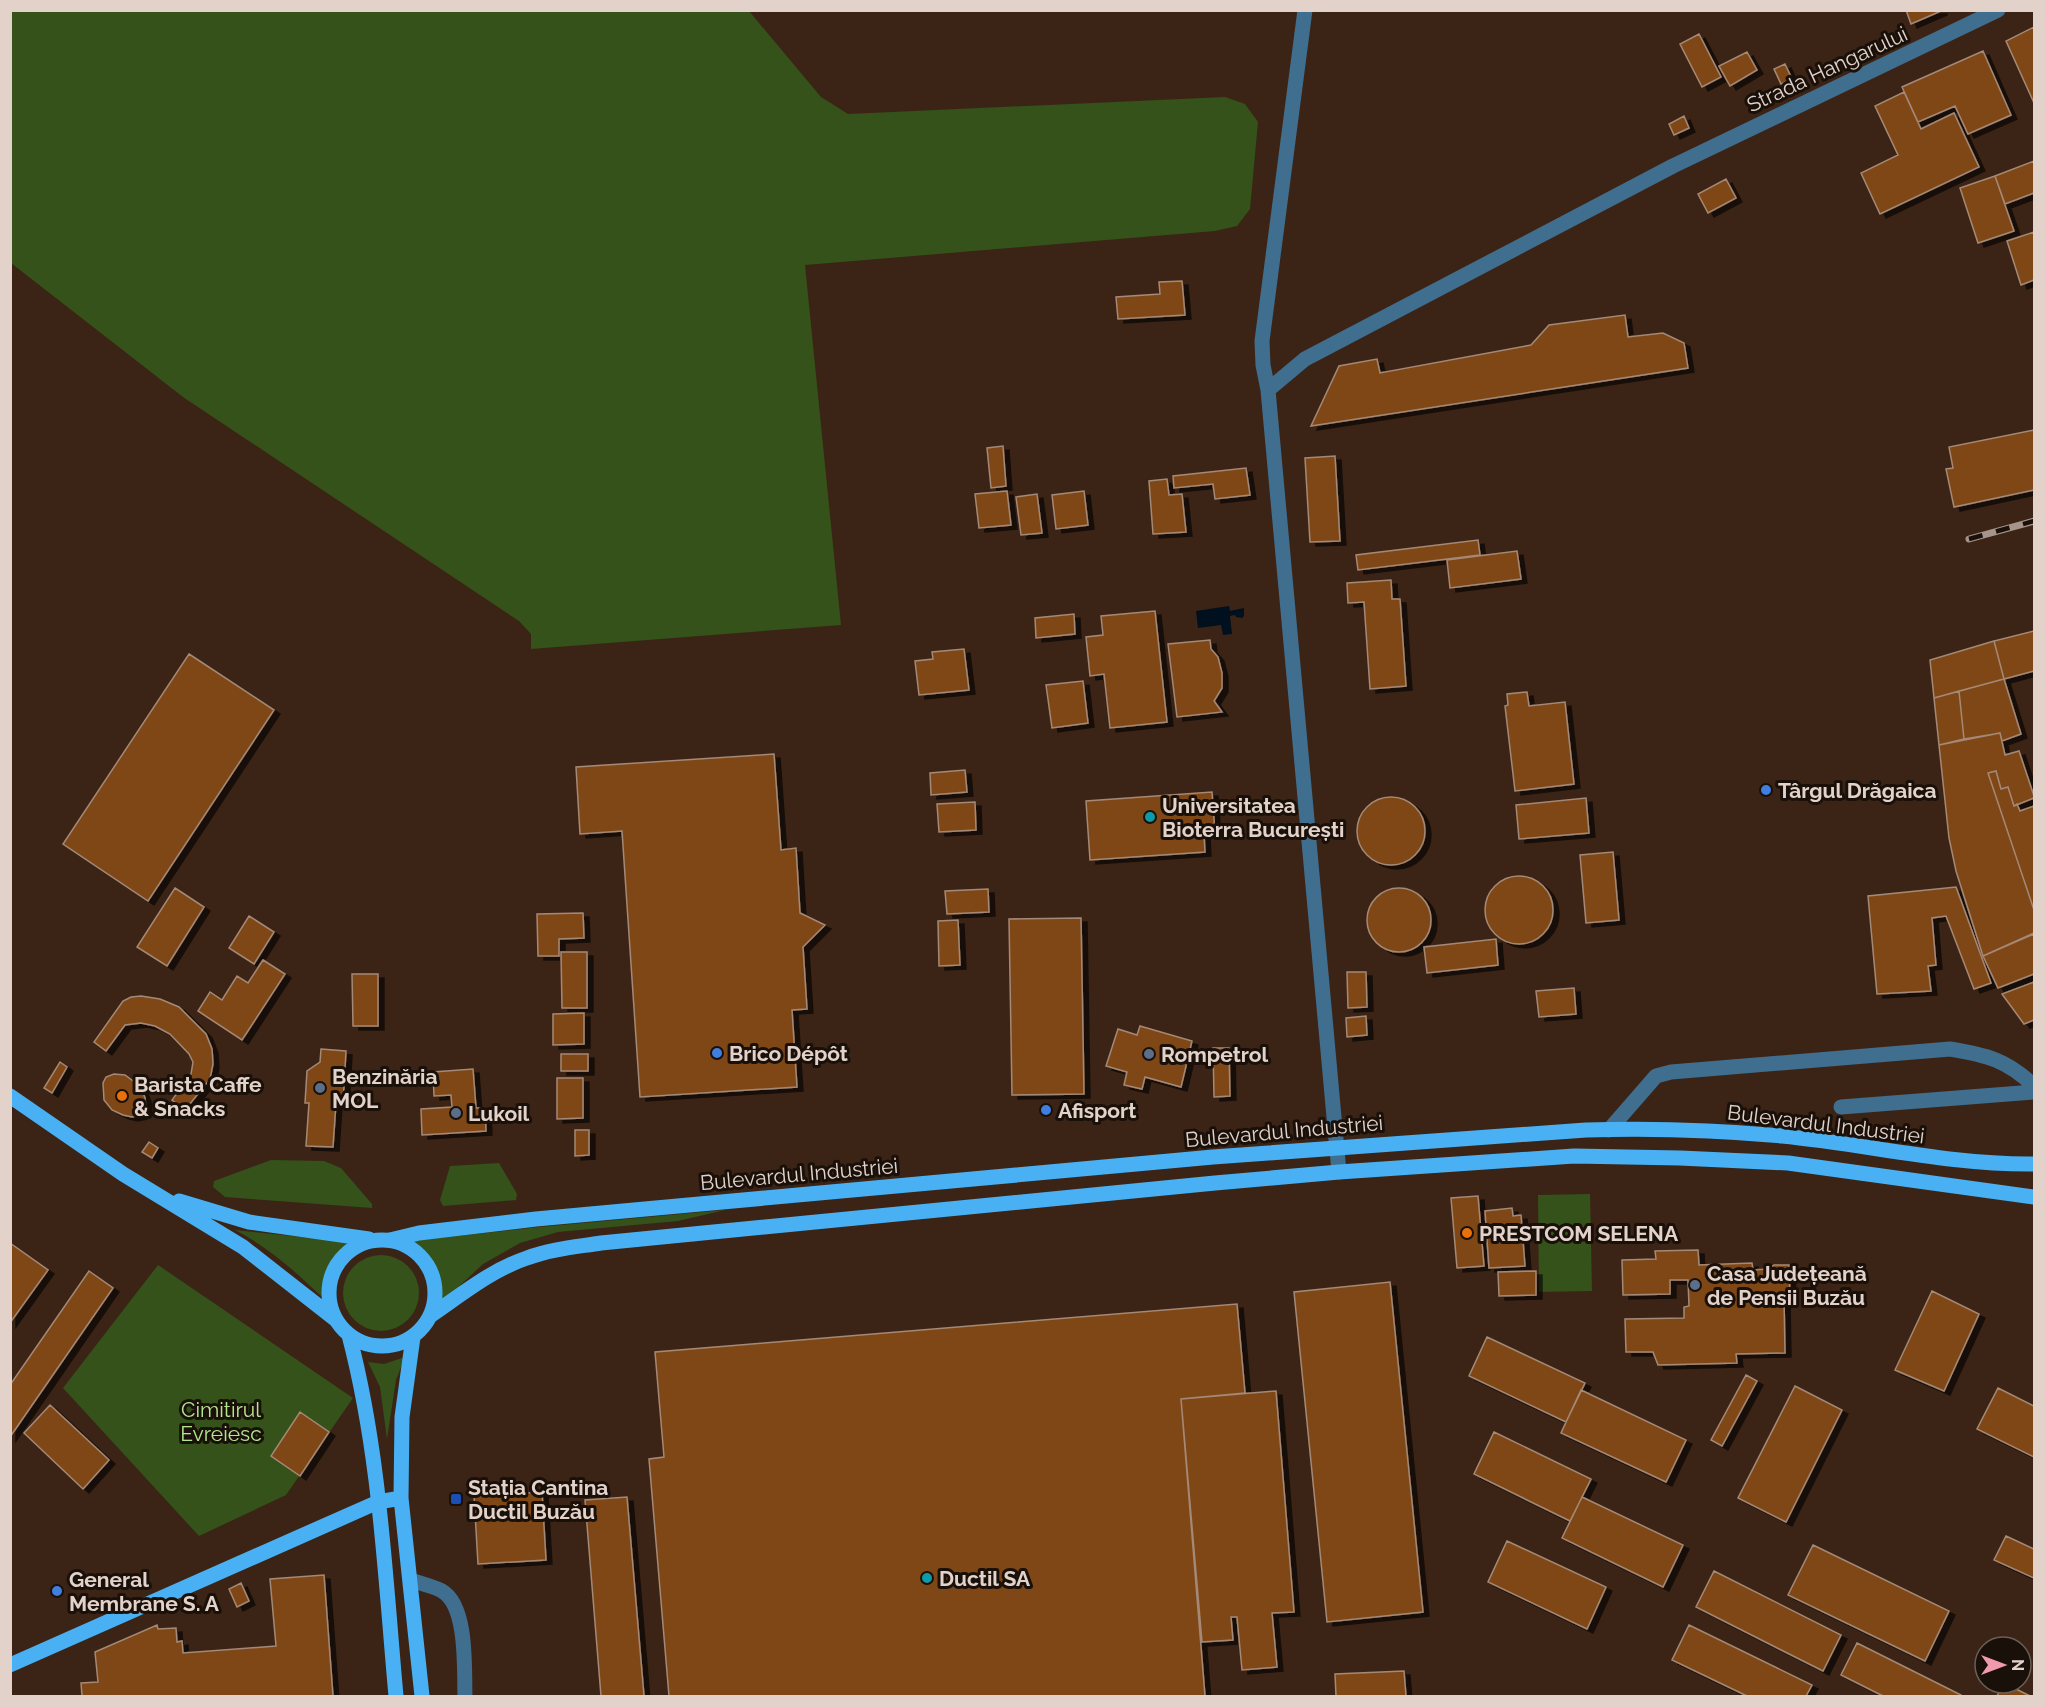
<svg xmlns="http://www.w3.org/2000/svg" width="2045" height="1707" font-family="Raleway,sans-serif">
<defs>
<filter id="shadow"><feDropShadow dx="6" dy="4" stdDeviation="0" flood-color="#0009"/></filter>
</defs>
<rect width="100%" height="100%" fill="#3b2416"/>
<path fill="#34521a" d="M10,11H749L821,97L848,114L1225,97L1245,104L1258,122L1250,209L1237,226L1215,231L805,265L841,625L531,649V634L519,621L183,397L11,263Z
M271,1160L324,1161L341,1168L372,1204V1208L225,1197L213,1187L214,1181Z
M499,1163L517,1194L516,1200L443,1206L440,1200L450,1166Z
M1590,1194L1592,1291L1539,1292L1538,1195Z
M725,1210L678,1221L558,1232L520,1243L483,1264L440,1304C437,1281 434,1253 411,1241L539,1227Z
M235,1230L349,1242C332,1259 322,1275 325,1300C297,1273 270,1248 235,1230Z
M343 1293a38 38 0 1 1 76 0a38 38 0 1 1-76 0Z
M158,1265L353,1398L286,1495L199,1536L63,1388Z
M405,1357L396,1380L387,1439L380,1387L368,1362L384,1364Z"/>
<path fill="#00101e" d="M1229,606L1230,611L1244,608V616L1242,618L1236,617L1235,615L1230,616L1232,634L1223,635L1221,625L1198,628L1196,611Z"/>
<path fill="#804717" stroke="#a48976" stroke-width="1.5" filter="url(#shadow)" d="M1906,10H1941V11L1911,24Z
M2034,27V103L2006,41Z
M1699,34L1721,77L1702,87L1680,44Z
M1983,51L2011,115L1968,134L1955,106L1918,122L1902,87Z
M1747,52L1757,70L1730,86L1719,66Z
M1785,64L1792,79L1781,84L1774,69Z
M1904,92L1921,129L1954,113L1979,167L1880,214L1861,173L1898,155L1875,106Z
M1684,116L1689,128L1674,135L1669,124Z
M2034,161V193L2005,204L1995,176Z
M1995,176L2014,231L1978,243L1960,188Z
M1726,179L1736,198L1708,213L1698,194Z
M2034,232V280L2021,285L2007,241Z
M1182,281L1185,315L1118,319L1116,297L1160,294L1159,282Z
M1625,315L1628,337L1663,333L1684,343L1688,368L1311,426L1339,366L1377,359L1380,373L1531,345L1549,325Z
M2034,430V490L1954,507L1946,469L1953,468L1949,447Z
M1003,446L1006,486L991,488L987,448Z
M1335,456L1340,541L1310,542L1305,458Z
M1246,468L1250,495L1215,499L1213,484L1174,488L1173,476Z
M1167,479L1169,495L1182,494L1186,532L1153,534L1149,481Z
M1007,491L1011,525L979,528L975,494Z
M1084,491L1088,525L1056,529L1052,495Z
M1037,494L1042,533L1021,535L1016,497Z
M1478,540L1480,555L1358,570L1356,555Z
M1517,551L1521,579L1450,588L1447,560Z
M1391,580L1392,599H1400L1406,686L1370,689L1364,602L1348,603L1347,583Z
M1155,611L1167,722L1110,728L1104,674L1090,676L1086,637L1103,635L1101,616Z
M1074,614L1075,634L1036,638L1035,618Z
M2034,631V671L2004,679L1994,641Z
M1210,640L1211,649L1218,657L1222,673V688L1214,701L1222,712L1177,717L1168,644Z
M1994,641L2004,679L1934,698L1930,660Z
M964,649L969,690L919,695L915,661L933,659L932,652Z
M189,654L274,710L148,901L63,844Z
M2004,679L2021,734L2002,741L2000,733L1964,739L1959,691Z
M1083,681L1088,723L1052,728L1046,685Z
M1959,691L1964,739L1939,745L1934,698Z
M1527,692L1529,706L1565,702L1574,784L1515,791L1505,706L1508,705L1507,694Z
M2000,733L2005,755L2019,751L2034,796V798L2014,806L2008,787L2001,789L1996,771L1988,773L2034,910V933L1983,956L1956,871L1949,838L1939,745Z
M774,754L781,850L796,848L800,913L825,925L803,947L807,1009L792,1010L797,1087L640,1097L622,831L580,834L576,767Z
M965,770L967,792L931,795L930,773Z
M1996,771L2001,789L2008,787L2014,806L2017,804L2020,811L2034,806V910L1988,773Z
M1212,792L1215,833L1204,834L1205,852L1090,860L1086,801Z
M1357 831a34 34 0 1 1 68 0a34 34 0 1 1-68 0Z
M1586,798L1589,833L1519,839L1516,805Z
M975,802L976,830L939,832L937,804Z
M1613,852L1619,920L1586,923L1580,855Z
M1485 910a34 34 0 1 1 68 0a34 34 0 1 1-68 0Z
M1956,887L1991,983L1974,989L1946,916L1932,918L1936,965L1928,966L1931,991L1877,994L1868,896Z
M1367 920a32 32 0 1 1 64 0a32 32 0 1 1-64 0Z
M175,888L204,907L167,966L137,947Z
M988,889L989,912L947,914L945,891Z
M583,913L584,938L559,939V956H538L537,914Z
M249,916L274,932L254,964L229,948Z
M1081,918L1084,1094L1012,1095L1009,919Z
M958,920L960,965L939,966L938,921Z
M2034,934V974L1998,988L1983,956Z
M1496,939L1498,965L1427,973L1424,947Z
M561,952H587V1008H562Z
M263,960L285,974L242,1040L198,1011L210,992L222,1000L237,976L248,983Z
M1347,972H1366L1367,1007L1348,1008Z
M352,974H378V1026H353Z
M2034,982V1020L2024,1024L2002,994Z
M1574,988L1576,1014L1539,1017L1536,991Z
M141,996L160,999L179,1007L206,1034L212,1049L213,1064L210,1079L185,1110L172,1100L191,1074L193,1062L189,1054L170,1034L155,1026L141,1023L125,1025L106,1051L94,1042L123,1001L131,997Z
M584,1013V1044L553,1045V1014Z
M1366,1016L1367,1035L1347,1037L1346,1018Z
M1140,1026L1192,1041L1181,1087L1145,1077L1142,1089L1124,1085L1127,1072L1106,1066L1118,1029L1137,1035Z
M1213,1048H1229L1230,1096L1214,1097Z
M321,1049L346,1051L343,1103H336L333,1147L306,1146L309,1103H305L307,1071L320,1062Z
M561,1054H588V1071H561Z
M60,1062L67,1067L52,1093L44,1088Z
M473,1069L476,1108H485L486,1131L422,1135L421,1109L452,1107L451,1095L434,1096L433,1072Z
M114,1074L125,1075L141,1087L145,1098L146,1108L141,1115L132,1117L123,1115L112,1110L104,1100L103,1083L106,1077Z
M557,1078H583V1118L557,1119Z
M575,1130H589V1155L575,1156Z
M149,1142L158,1148L152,1158L142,1152Z
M1478,1196L1484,1266L1457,1268L1451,1198Z
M1512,1208L1513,1216L1521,1215L1525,1266L1489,1268L1485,1211Z
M10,1243L48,1270L10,1323Z
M1698,1250L1699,1265L1752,1263L1753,1270L1768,1269L1774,1265H1789L1790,1298H1784L1785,1353L1736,1354L1737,1363L1658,1365L1653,1352H1626L1625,1319L1684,1318V1307L1689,1306L1688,1280H1670V1294L1623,1295L1622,1260L1656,1259L1655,1251Z
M89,1271L113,1288L10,1437V1385Z
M1536,1271V1295L1499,1296L1498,1272Z
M1390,1282L1423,1612L1327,1622L1294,1292Z
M1932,1291L1979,1314L1944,1391L1895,1370Z
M1237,1304L1245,1393L1181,1399L1205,1696H669L649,1459L664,1457L655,1352Z
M1487,1337L1585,1383L1566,1422L1469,1376Z
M1746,1375L1757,1381L1722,1446L1711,1440Z
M1795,1386L1842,1410L1786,1522L1738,1498Z
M1998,1388L2034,1406V1457L1977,1429Z
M1581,1390L1686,1440L1666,1482L1561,1433Z
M1276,1391L1294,1612L1272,1613L1277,1667L1242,1670L1237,1617H1231L1233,1640L1202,1642L1181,1399Z
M50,1405L109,1460L83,1489L24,1433Z
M300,1412L329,1432L300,1476L271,1456Z
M1494,1432L1591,1479L1570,1521L1474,1474Z
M542,1492L546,1560L478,1564L474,1496Z
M627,1497L644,1696H601L585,1500Z
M1582,1497L1683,1545L1663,1587L1562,1538Z
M2006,1536L2034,1549V1578L1994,1560Z
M1507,1541L1606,1587L1587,1629L1488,1582Z
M1813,1545L1949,1611L1925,1661L1788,1595Z
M1714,1571L1841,1635L1823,1671L1696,1607Z
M324,1575L333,1696H82L81,1683L98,1682L95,1652L157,1625L158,1629L176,1628L177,1642L182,1641L183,1653L276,1646L270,1579Z
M241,1583L249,1601L237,1607L229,1589Z
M1689,1625L1812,1685L1806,1696H1747L1672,1660Z
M1857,1643L1961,1695V1696H1883L1841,1675Z
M1404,1671L1406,1696H1336L1335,1674Z
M2004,1683L2030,1696H1997Z"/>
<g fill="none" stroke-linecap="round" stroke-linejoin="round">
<path stroke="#406e8e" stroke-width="15" d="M1305,10L1262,341L1263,365L1268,390L1339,1172
M1268,390L1305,359L1673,166L1998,10
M1841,1107L2034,1092
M1609,1130L1656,1076L1671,1072L1950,1049C1987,1055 2007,1060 2034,1086
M411,1580C421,1584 433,1586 442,1591C468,1606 464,1670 465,1696"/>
<path stroke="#49b1f3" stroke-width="15" d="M10,1096L123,1174L243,1247L335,1319
M179,1201L249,1222L369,1239
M329 1293a53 53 0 1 1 106 0a53 53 0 1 1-106 0Z
M390,1240L419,1233L536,1219L1213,1157L1586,1130C1651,1128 1717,1130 1782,1136C1866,1144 1949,1165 2034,1164
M430,1316C461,1295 491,1270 527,1258C551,1249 576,1247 601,1243L1215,1183L1339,1172L1574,1156L1680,1158L1788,1163L2034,1197
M349,1335C380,1453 385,1576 396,1696
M413,1337L402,1417L401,1498L422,1696
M10,1665L378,1502L401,1498"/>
<defs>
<path id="rail" d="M1969,539L2034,521"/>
</defs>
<use href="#rail" stroke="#a69389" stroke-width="7"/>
<use href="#rail" stroke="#1a100a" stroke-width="4.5" stroke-dasharray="14" stroke-linecap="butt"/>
</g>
<g fill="#3f7fe0" stroke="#1a100a" stroke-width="2">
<circle cx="1766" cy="790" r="6"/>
<circle cx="717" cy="1053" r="6"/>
<circle cx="1046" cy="1110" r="6"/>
<circle cx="57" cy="1591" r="6"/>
</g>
<g fill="#0f9aa8" stroke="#1a100a" stroke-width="2">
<circle cx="1150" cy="817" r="6"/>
<circle cx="927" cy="1578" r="6"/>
</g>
<g fill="#5c6f8a" stroke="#1a100a" stroke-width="2">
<circle cx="1149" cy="1054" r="6"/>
<circle cx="320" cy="1088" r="6"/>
<circle cx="456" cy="1113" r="6"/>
<circle cx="1695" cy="1285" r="6"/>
</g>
<g fill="#e8710a" stroke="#1a100a" stroke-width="2">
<circle cx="122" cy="1096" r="6"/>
<circle cx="1467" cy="1233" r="6"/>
</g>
<rect fill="#1a4fb4" stroke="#1a100a" stroke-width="2" x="450" y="1493" width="12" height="12" rx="3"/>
<g text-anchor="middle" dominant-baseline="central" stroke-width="6" stroke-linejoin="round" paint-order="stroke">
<g font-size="21" fill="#e2d2ca" stroke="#1a100a">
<text transform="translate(1827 69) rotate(-25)">Strada Hangarului</text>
<text transform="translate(1826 1124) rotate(7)">Bulevardul Industriei</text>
<text transform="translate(1284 1131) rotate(-5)">Bulevardul Industriei</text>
<text transform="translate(799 1174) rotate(-5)">Bulevardul Industriei</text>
</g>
<g font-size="21" font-weight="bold" fill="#e2d2ca" stroke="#1a100a" text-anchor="start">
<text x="1778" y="790">Târgul Drăgaica</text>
<text x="1162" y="805">Universitatea<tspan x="1162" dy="24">Bioterra București</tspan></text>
<text x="729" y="1053">Brico Dépôt</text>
<text x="1161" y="1054">Rompetrol</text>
<text x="332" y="1076">Benzinăria<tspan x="332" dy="24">MOL</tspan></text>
<text x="134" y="1084">Barista Caffe<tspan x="134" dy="24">&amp; Snacks</tspan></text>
<text x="1058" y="1110">Afisport</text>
<text x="468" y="1113">Lukoil</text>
<text x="1479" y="1233">PRESTCOM SELENA</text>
<text x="1707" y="1273">Casa Județeană<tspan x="1707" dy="24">de Pensii Buzău</tspan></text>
<text x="468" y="1487">Stația Cantina<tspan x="468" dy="24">Ductil Buzău</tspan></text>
<text x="939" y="1578">Ductil SA</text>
<text x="69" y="1579">General<tspan x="69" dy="24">Membrane S. A</tspan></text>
</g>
<g font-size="21" fill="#b3e78e" stroke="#1a100a">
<text x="221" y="1409">Cimitirul<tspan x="221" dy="24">Evreiesc</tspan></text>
</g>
</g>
<rect width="2045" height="1707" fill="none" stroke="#e2d2ca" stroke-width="24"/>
<g transform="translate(2003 1665) rotate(90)"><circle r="28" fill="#1a100a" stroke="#6a5e57" stroke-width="1.5"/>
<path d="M0-4.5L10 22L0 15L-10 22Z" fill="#f29aad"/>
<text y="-9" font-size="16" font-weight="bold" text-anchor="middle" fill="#e2d2ca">N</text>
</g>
</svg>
